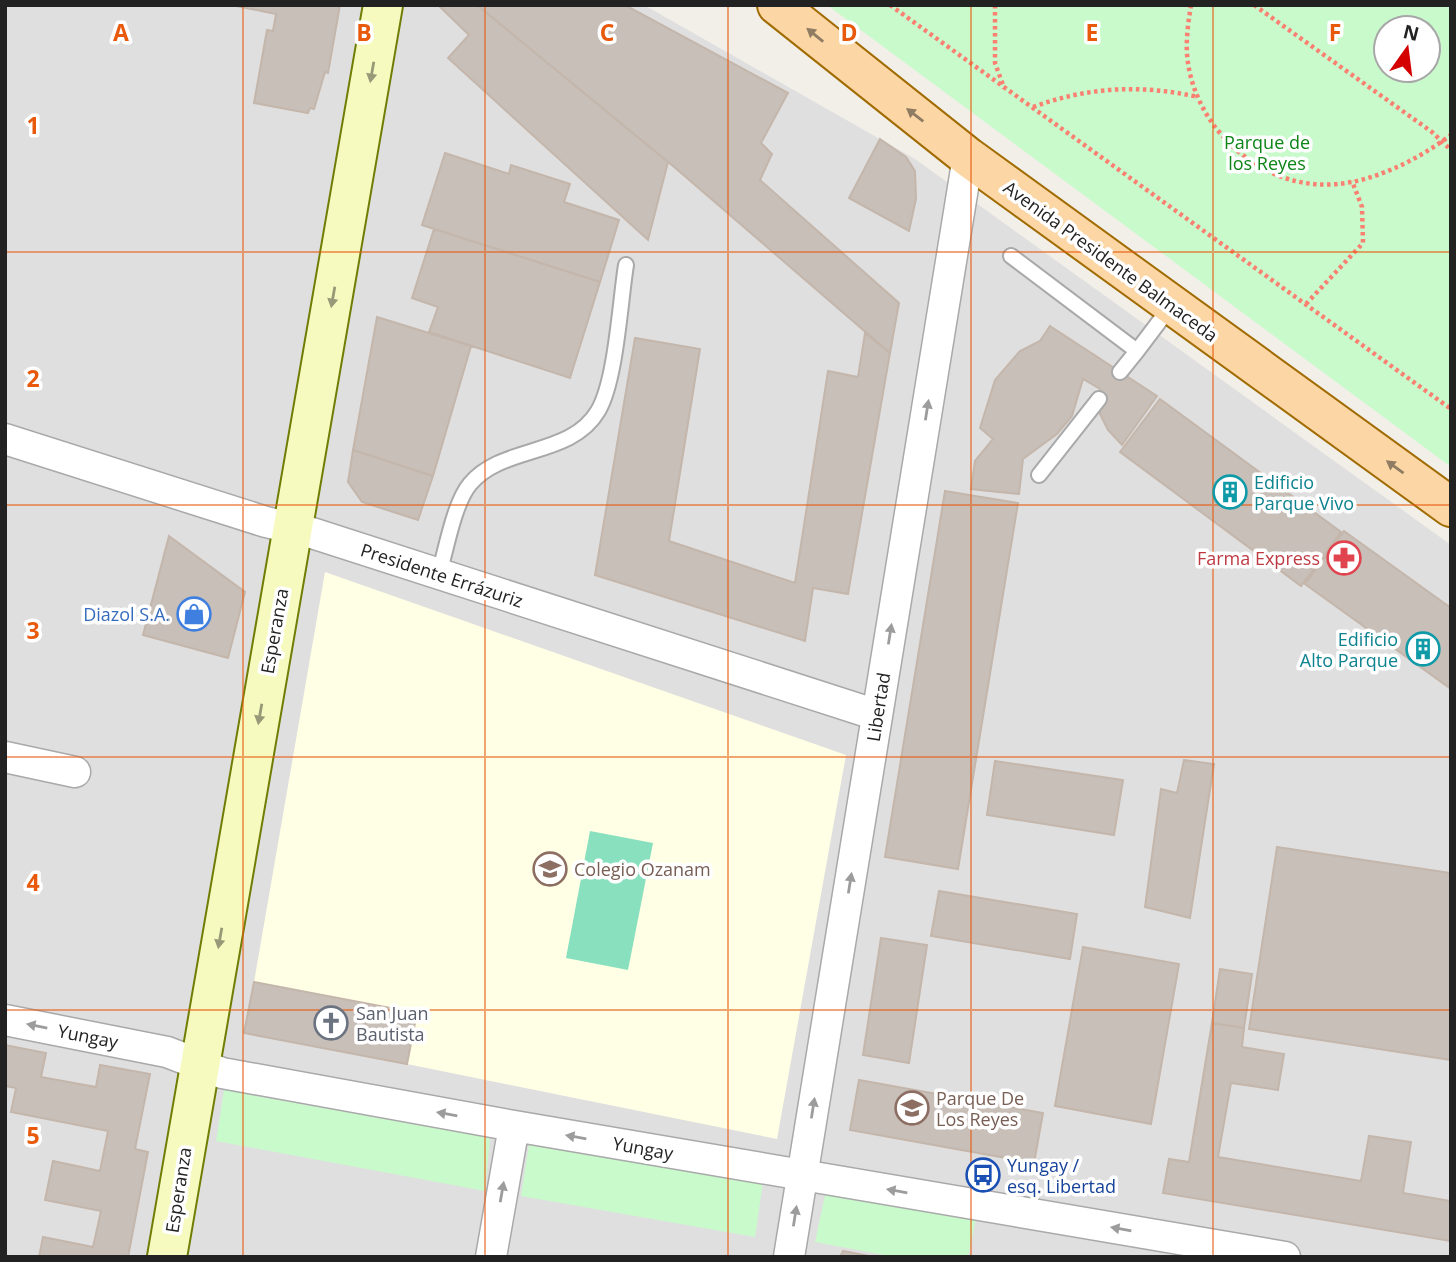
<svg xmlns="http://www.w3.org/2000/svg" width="1456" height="1262" font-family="'Open Sans',sans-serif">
<rect width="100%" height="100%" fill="#f2efe9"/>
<path fill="#e0dfdf" d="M5,5H644L915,159L1451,545V1257H5Z"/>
<path fill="#ffffe5" d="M325,572L846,755L777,1139L407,1064L416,1013L254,982Z"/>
<path fill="#c8facc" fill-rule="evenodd" d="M827,5H1451V467ZM1386,28H1428V70H1386Z
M224,1090L490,1138L485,1191L216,1141Z
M529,1145L763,1182L755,1237L521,1196Z
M826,1191L976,1219L968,1257H895L815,1242Z"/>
<path fill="#88e0be" d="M590,831L653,843L628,970L566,958Z"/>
<path fill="#c7bfb8" stroke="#c4b6ab" stroke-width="2" d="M231,5H340L328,73L325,72L314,109L310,108L308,113L254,103L267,30L273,31L276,14Z
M438,5H477L668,162L648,240L448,58L469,35Z
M477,5H625L788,93L761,143L772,154L760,180L899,303L890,353L673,166Z
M880,139L906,157L915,171L916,199L909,231L849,198Z
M445,153L509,174L511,165L570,184L564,202L619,220L600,282L422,225Z
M434,229L600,282L570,378L429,332L438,307L412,298Z
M377,317L471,346L433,476L353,450Z
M1050,326L1157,396L1122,445L1108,430L1100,414V389L1083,379L1072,416L1057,434L1023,459L1019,494L971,489L975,461L993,439L980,428L995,380L1020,351L1040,341Z
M865,333L890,353L848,594L813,588L805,641L595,575L635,338L700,349L669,541L795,583L828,371L858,377Z
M1160,399L1341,532L1301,586L1120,452Z
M353,450L433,476L418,520L362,502L348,482Z
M945,491L1018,503L958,869L885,857Z
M1344,531L1451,608V689L1305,584Z
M169,536L245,592L228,658L143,635Z
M1184,760L1214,764L1190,918L1145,907L1161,789L1177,793Z
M995,761L1123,780L1114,835L987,815Z
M1277,847L1451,873V1060L1249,1029Z
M939,891L1077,914L1070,959L931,936Z
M881,938L927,945L909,1063L863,1055Z
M1083,947L1179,964L1151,1124L1055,1106Z
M1220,969L1252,974L1244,1028L1212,1023Z
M254,982L417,1013L407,1064L244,1033Z
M1212,1023L1244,1028L1242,1047L1284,1054L1278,1090L1231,1083L1218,1157L1361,1181L1369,1136L1411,1142L1403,1193L1451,1201V1241L1163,1193L1169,1159L1189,1162Z
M5,1045L46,1053L41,1077L96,1087L100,1065L150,1074L135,1149L148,1152L128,1257H39L43,1237L93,1247L101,1211L45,1200L53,1161L100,1171L108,1131L11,1112L16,1088L5,1086Z
M859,1080L1043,1113L1034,1163L850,1130Z
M843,1251L874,1257H840Z"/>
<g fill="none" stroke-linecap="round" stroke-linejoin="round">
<defs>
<path id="service" d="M1011,256L1137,351L1171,306
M1120,372L1137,351
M1039,475L1099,399
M439,574C446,550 454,503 470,484C502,445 571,457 598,411C616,381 620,302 626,265"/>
<path id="minor" d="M5,439L266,522L312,533L877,715
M5,757L75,772
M5,1020L167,1052L222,1073L514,1126L1285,1257
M491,1257L514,1126
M789,1257L968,157"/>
<path id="secondary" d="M167,1257L383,5"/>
<path id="primary" d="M777,5L968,157L1451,507"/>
</defs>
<use href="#service" stroke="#a9a9a9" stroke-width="18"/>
<use href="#minor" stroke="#a9a9a9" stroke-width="33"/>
<use href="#secondary" stroke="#707d05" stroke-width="42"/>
<use href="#primary" stroke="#a06b00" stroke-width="42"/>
<path stroke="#fa8072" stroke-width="4.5" stroke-dasharray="3.5 3.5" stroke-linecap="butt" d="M890,5L1451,409
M995,5V63L1004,88
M1191,5C1188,24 1185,44 1188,63C1197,125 1251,178 1313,184C1361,189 1413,163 1451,135
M1254,5L1432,132L1451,150
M1033,107C1088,87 1140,84 1198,97
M1306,304L1363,243L1362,207L1352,181"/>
<use href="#service" stroke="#fff" stroke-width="14"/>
<use href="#minor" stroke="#fff" stroke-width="30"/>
<use href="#secondary" stroke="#f7fabf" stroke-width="38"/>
<use href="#primary" stroke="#fcd6a4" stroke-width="38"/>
</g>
<defs><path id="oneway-solid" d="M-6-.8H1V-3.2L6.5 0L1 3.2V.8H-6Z" transform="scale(1.75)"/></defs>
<g fill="#8f7c63">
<use href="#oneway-solid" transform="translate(815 35) rotate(-141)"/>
<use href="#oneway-solid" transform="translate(915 115) rotate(-142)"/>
<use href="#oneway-solid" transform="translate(1395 467) rotate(-144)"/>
</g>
<g fill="#979978">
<use href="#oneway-solid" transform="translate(372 72) rotate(100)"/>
<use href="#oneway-solid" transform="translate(333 297) rotate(100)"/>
<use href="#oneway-solid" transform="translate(260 714) rotate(100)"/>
<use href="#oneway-solid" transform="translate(220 938) rotate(100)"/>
</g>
<g fill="#9c9c9c">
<use href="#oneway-solid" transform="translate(927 410) rotate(-81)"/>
<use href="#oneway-solid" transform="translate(890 634) rotate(-81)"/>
<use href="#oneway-solid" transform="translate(850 883) rotate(-81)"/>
<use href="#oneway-solid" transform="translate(37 1026) rotate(-169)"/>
<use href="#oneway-solid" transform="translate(813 1108) rotate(-81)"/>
<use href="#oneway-solid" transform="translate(447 1114) rotate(-170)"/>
<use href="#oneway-solid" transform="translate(576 1137) rotate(-170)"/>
<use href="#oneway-solid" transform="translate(897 1191) rotate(-170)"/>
<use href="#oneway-solid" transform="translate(502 1192) rotate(-80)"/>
<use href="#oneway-solid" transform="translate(795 1216) rotate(-81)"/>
<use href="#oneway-solid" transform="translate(1121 1229) rotate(-170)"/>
</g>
<path fill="none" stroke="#e8590c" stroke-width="2" stroke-opacity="0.55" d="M243,5V1257M485,5V1257M728,5V1257M971,5V1257M1213,5V1257M5,252H1451M5,505H1451M5,757H1451M5,1010H1451"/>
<defs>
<symbol id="building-ring" viewBox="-11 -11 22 22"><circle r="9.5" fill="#fff" stroke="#0f9aa8" stroke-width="1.5"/><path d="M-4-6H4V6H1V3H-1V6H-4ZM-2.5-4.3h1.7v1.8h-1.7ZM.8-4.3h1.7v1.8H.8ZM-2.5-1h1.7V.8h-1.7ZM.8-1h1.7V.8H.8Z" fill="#0f9aa8"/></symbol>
<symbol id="pharmacy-ring" viewBox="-11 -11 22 22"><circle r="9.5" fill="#fff" stroke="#e0444e" stroke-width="1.5"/><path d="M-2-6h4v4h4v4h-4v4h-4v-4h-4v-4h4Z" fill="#e0444e"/></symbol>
<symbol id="shop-ring" viewBox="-11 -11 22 22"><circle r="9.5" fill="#fff" stroke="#3f7fe0" stroke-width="1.5"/><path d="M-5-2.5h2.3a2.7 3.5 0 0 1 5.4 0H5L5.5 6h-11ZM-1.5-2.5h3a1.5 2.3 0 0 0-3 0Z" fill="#3f7fe0"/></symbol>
<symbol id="school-ring" viewBox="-11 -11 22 22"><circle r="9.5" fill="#fff" stroke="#8d6e63" stroke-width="1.5"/><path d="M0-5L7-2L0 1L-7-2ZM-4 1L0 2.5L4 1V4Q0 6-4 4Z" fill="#8d6e63"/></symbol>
<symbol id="church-ring" viewBox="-11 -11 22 22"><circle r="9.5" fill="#fff" stroke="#6b7280" stroke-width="1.5"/><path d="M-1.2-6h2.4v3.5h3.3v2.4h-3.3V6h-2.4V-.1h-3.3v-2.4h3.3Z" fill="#6b7280"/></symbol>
<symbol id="bus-ring" viewBox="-11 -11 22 22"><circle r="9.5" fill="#fff" stroke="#1a4fb4" stroke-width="1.5"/><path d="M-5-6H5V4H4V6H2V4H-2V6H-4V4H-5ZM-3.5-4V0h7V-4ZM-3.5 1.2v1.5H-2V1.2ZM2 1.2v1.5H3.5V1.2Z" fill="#1a4fb4"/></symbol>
</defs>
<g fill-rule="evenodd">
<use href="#building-ring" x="1211" y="473" width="38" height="38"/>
<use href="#pharmacy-ring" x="1325" y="539" width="38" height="38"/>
<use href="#shop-ring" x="175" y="595" width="38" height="38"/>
<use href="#building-ring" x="1404" y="630" width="38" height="38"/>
<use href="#school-ring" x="531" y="850" width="38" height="38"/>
<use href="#church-ring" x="312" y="1004" width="38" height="38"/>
<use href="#school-ring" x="893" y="1089" width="38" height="38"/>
<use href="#bus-ring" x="964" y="1156" width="38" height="38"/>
</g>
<g text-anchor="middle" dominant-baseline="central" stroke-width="7" stroke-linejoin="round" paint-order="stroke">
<g font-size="18" fill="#0c8416" stroke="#fff">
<text x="1267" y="142">Parque de<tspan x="1267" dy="21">los Reyes</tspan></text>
</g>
<g font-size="18" fill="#222" stroke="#fff">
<text transform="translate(1111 261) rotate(36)">Avenida Presidente Balmaceda</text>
<text transform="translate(442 575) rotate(18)">Presidente Errázuriz</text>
<text transform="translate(274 631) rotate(-80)">Esperanza</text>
<text transform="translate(878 707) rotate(-81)">Libertad</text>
<text transform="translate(88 1036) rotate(11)">Yungay</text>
<text transform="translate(643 1148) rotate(10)">Yungay</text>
<text transform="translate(178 1190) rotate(-81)">Esperanza</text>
</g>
<g font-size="18" fill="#0d838f" stroke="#fff" text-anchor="start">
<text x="1254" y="482">Edificio<tspan x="1254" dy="21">Parque Vivo</tspan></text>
<text x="1398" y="639" text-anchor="end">Edificio<tspan x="1398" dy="21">Alto Parque</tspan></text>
</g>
<g font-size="18" fill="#be3a42" stroke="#fff" text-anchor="end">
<text x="1320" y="558">Farma Express</text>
</g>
<g font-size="18" fill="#366cbe" stroke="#fff" text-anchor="end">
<text x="170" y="614">Diazol S.A.</text>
</g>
<g font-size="18" fill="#785e54" stroke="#fff" text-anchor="start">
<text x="574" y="869">Colegio Ozanam</text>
<text x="936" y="1098">Parque De<tspan x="936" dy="21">Los Reyes</tspan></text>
</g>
<g font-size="18" fill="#5b616d" stroke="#fff" text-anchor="start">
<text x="356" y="1013">San Juan<tspan x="356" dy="21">Bautista</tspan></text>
</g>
<g font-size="18" fill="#164399" stroke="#fff" text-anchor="start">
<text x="1007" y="1165">Yungay /<tspan x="1007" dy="21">esq. Libertad</tspan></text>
</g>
</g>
<g font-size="23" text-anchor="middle" font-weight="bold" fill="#e8590c" stroke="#fff" stroke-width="7" stroke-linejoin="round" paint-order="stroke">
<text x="121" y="41">A</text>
<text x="364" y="41">B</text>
<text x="607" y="41">C</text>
<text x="849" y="41">D</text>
<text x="1092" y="41">E</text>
<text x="1335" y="41">F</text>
<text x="33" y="134">1</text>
<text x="33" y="387">2</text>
<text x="33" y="639">3</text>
<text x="33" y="891">4</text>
<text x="33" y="1144">5</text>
</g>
<rect width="1456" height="1262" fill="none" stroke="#222222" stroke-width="14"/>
<g transform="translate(1407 49) rotate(14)"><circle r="33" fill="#ffffff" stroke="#a7a7a7" stroke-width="2"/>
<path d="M0-5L12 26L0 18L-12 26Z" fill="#d40000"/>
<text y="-10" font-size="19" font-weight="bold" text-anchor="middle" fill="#222222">N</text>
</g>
</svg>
